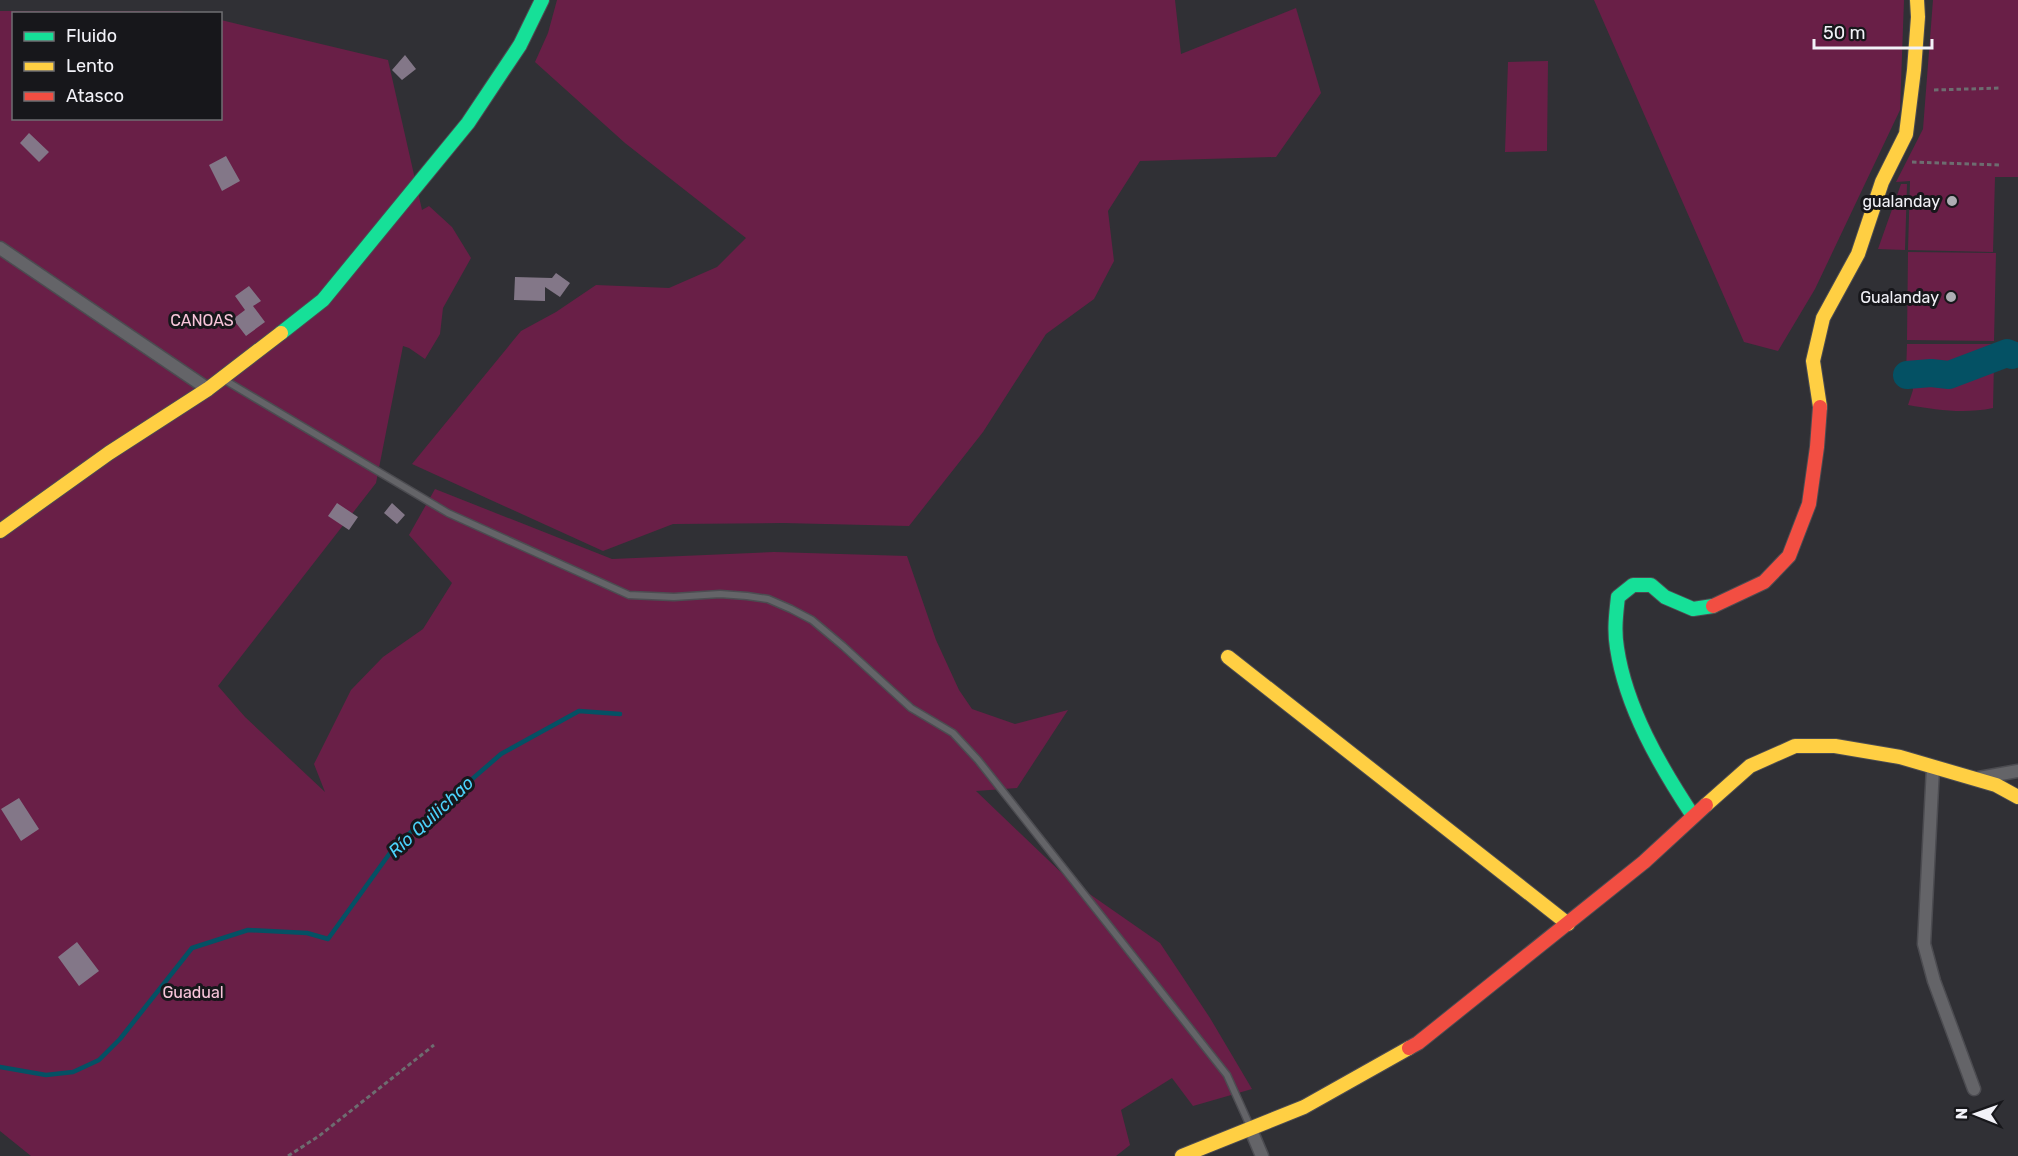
<svg xmlns="http://www.w3.org/2000/svg" width="2018" height="1156" font-family="Rubik,sans-serif">
<rect width="100%" height="100%" fill="#303035"/>
<path fill="#691f47" d="M557,0H1175L1181,54L1296,8L1321,93L1276,157L1140,161L1108,211L1114,261L1094,299L1046,334L983,432L909,526L783,523L673,524L603,551L412,464L521,331L556,312L596,285L669,288L717,267L746,238L625,143L535,62L548,33Z
M1594,0H1904L1900,110L1815,289L1778,351L1744,342Z
M1933,0H2018V177H1995L1993,252L1908,250L1910,181L1896,182L1923,129Z
M0,11H179L191,13L14,14V118H220L221,20L388,60L422,210L429,206L452,227L471,258L443,308L440,334L425,359L409,348L403,346L376,483L218,686L245,717L325,792L314,764L351,690L383,657L423,629L452,583L409,535L435,489L612,559L774,552L907,556L936,640L959,690L972,709L1015,724L1068,710L1017,788L976,791L1068,879L1160,943L1210,1018L1252,1089L1193,1106L1172,1078L1121,1110L1130,1145L1116,1156H31L0,1131Z
M1548,61L1547,151L1505,152L1508,62Z
M1901,184H1907L1905,250L1878,249Z
M1908,252L1996,253L1994,341L1907,340Z
M1907,344H1994L1993,355L1960,371L1906,374Z
M1989,361H1994L1993,408C1964,414 1937,410 1908,405L1913,390L1910,377L1922,375L1932,380L1940,375L1954,379C1966,372 1981,370 1989,361Z"/>
<g fill="none" stroke-linecap="round" stroke-linejoin="round">
<path stroke="#045164" stroke-width="4.5" d="M0,1067L46,1075L73,1072L99,1060L120,1039L192,948L248,930L307,933L328,939L395,846L501,754L579,711L620,714"/>
<path stroke="#045164" stroke-width="28" d="M1907,375L1931,373L1949,375L2007,353L2012,355"/>
</g>
<path fill="#837788" d="M405,55L416,69L402,80L392,70Z
M29,133L49,152L39,162L20,143Z
M226,156L240,181L222,191L209,165Z
M556,273L570,283L560,297L545,287V301L514,300L515,277L552,278Z
M249,286L261,301L253,306L265,322L246,336L233,319L245,310L235,296Z
M337,503L358,517L349,530L328,516Z
M392,503L405,515L397,524L384,513Z
M19,798L39,829L21,841L1,809Z
M77,942L99,971L79,986L58,957Z"/>
<g fill="none" stroke-linecap="round" stroke-linejoin="round">
<defs>
<path id="lane" d="M223,379L448,513L629,595L674,597L720,594L747,596L768,599L791,609L812,620L843,646L911,708L953,733L978,760L1227,1075L1250,1126"/>
<path id="street" d="M0,248L208,389
M1933,767L1924,944L1934,981L1974,1089
M1979,778L2018,771
M1251,1130L1262,1156"/>
<path id="fast" d="M281,333L323,300L468,123L520,45L542,0
M1693,816C1660,766 1626,708 1617,648C1614,631 1616,614 1618,597L1633,585H1651L1665,597L1693,609L1713,606"/>
<path id="slow" d="M1820,407L1813,361L1823,318L1858,254L1882,182L1906,134L1914,70L1918,17L1917,0
M0,531L109,453L208,389L281,333
M1228,657L1568,924
M1706,805L1750,766L1795,746H1835L1900,757L1996,785L2018,797
M1182,1156L1304,1107L1409,1048"/>
<path id="jam" d="M1713,606L1764,582L1789,556L1809,504L1817,447L1820,407
M1409,1048L1418,1043L1644,862L1706,805"/>
</defs>
<use href="#lane" stroke="#4c4c51" stroke-width="9"/>
<use href="#street" stroke="#4c4c51" stroke-width="15"/>
<use href="#fast" stroke="#4c4c51" stroke-width="16"/>
<use href="#slow" stroke="#4c4c51" stroke-width="16"/>
<use href="#jam" stroke="#4c4c51" stroke-width="16"/>
<path stroke="#6d6d70" stroke-width="3" stroke-dasharray="4.5 3" stroke-linecap="butt" d="M1934,90L2001,88
M1912,162L1999,165
M288,1156L319,1136L434,1045"/>
<use href="#lane" stroke="#646468" stroke-width="6"/>
<use href="#street" stroke="#646468" stroke-width="12"/>
<use href="#fast" stroke="#16e098" stroke-width="14"/>
<use href="#slow" stroke="#ffcf43" stroke-width="14"/>
<use href="#jam" stroke="#f24e42" stroke-width="14"/>
</g>
<g fill="#aeaeb4" stroke="#17171b" stroke-width="2">
<circle cx="1952" cy="201" r="6"/>
<circle cx="1951" cy="297" r="6"/>
</g>
<g text-anchor="middle" dominant-baseline="central" stroke-width="6" stroke-linejoin="round" paint-order="stroke">
<g font-size="16" fill="#f2f2f8" stroke="#17171b" text-anchor="end">
<text x="1940" y="201">gualanday</text>
<text x="1939" y="297">Gualanday</text>
</g>
<g font-size="16" fill="#f8c5da" stroke="#17171b">
<text x="202" y="320">CANOAS</text>
<text x="193" y="992">Guadual</text>
</g>
<g font-size="18" font-style="italic" fill="#4cd2fa" stroke="#17171b">
<text transform="translate(431 817) rotate(-43)">Río Quilichao</text>
</g>
</g>
<rect x="12" y="12" width="210" height="108" fill="#17171b" stroke="#6f6f73" stroke-width="1.5"/>
<rect x="24" y="32" width="30" height="9" fill="#16e098" stroke="#6f6f73" stroke-width="1.5"/>
<text x="66" y="42" font-size="18" fill="#f2f2f8">Fluido</text>
<rect x="24" y="62" width="30" height="9" fill="#ffcf43" stroke="#6f6f73" stroke-width="1.5"/>
<text x="66" y="72" font-size="18" fill="#f2f2f8">Lento</text>
<rect x="24" y="92" width="30" height="9" fill="#f24e42" stroke="#6f6f73" stroke-width="1.5"/>
<text x="66" y="102" font-size="18" fill="#f2f2f8">Atasco</text>
<g transform="translate(1976 1114) rotate(271)" stroke="#17171b" stroke-width="4.5" paint-order="stroke">
<path d="M0-4.5L10 22L0 15L-10 22Z" fill="#f2f2f8"/>
<text y="-9" font-size="16" font-weight="bold" text-anchor="middle" fill="#f2f2f8">N</text>
</g>
<path d="M1814 39v9h118v-9" fill="none" stroke="#f2f2f8" stroke-width="3"/>
<text x="1823" y="39" font-size="18" fill="#f2f2f8" stroke="#17171b" stroke-width="4.5" paint-order="stroke">50 m</text>
</svg>
